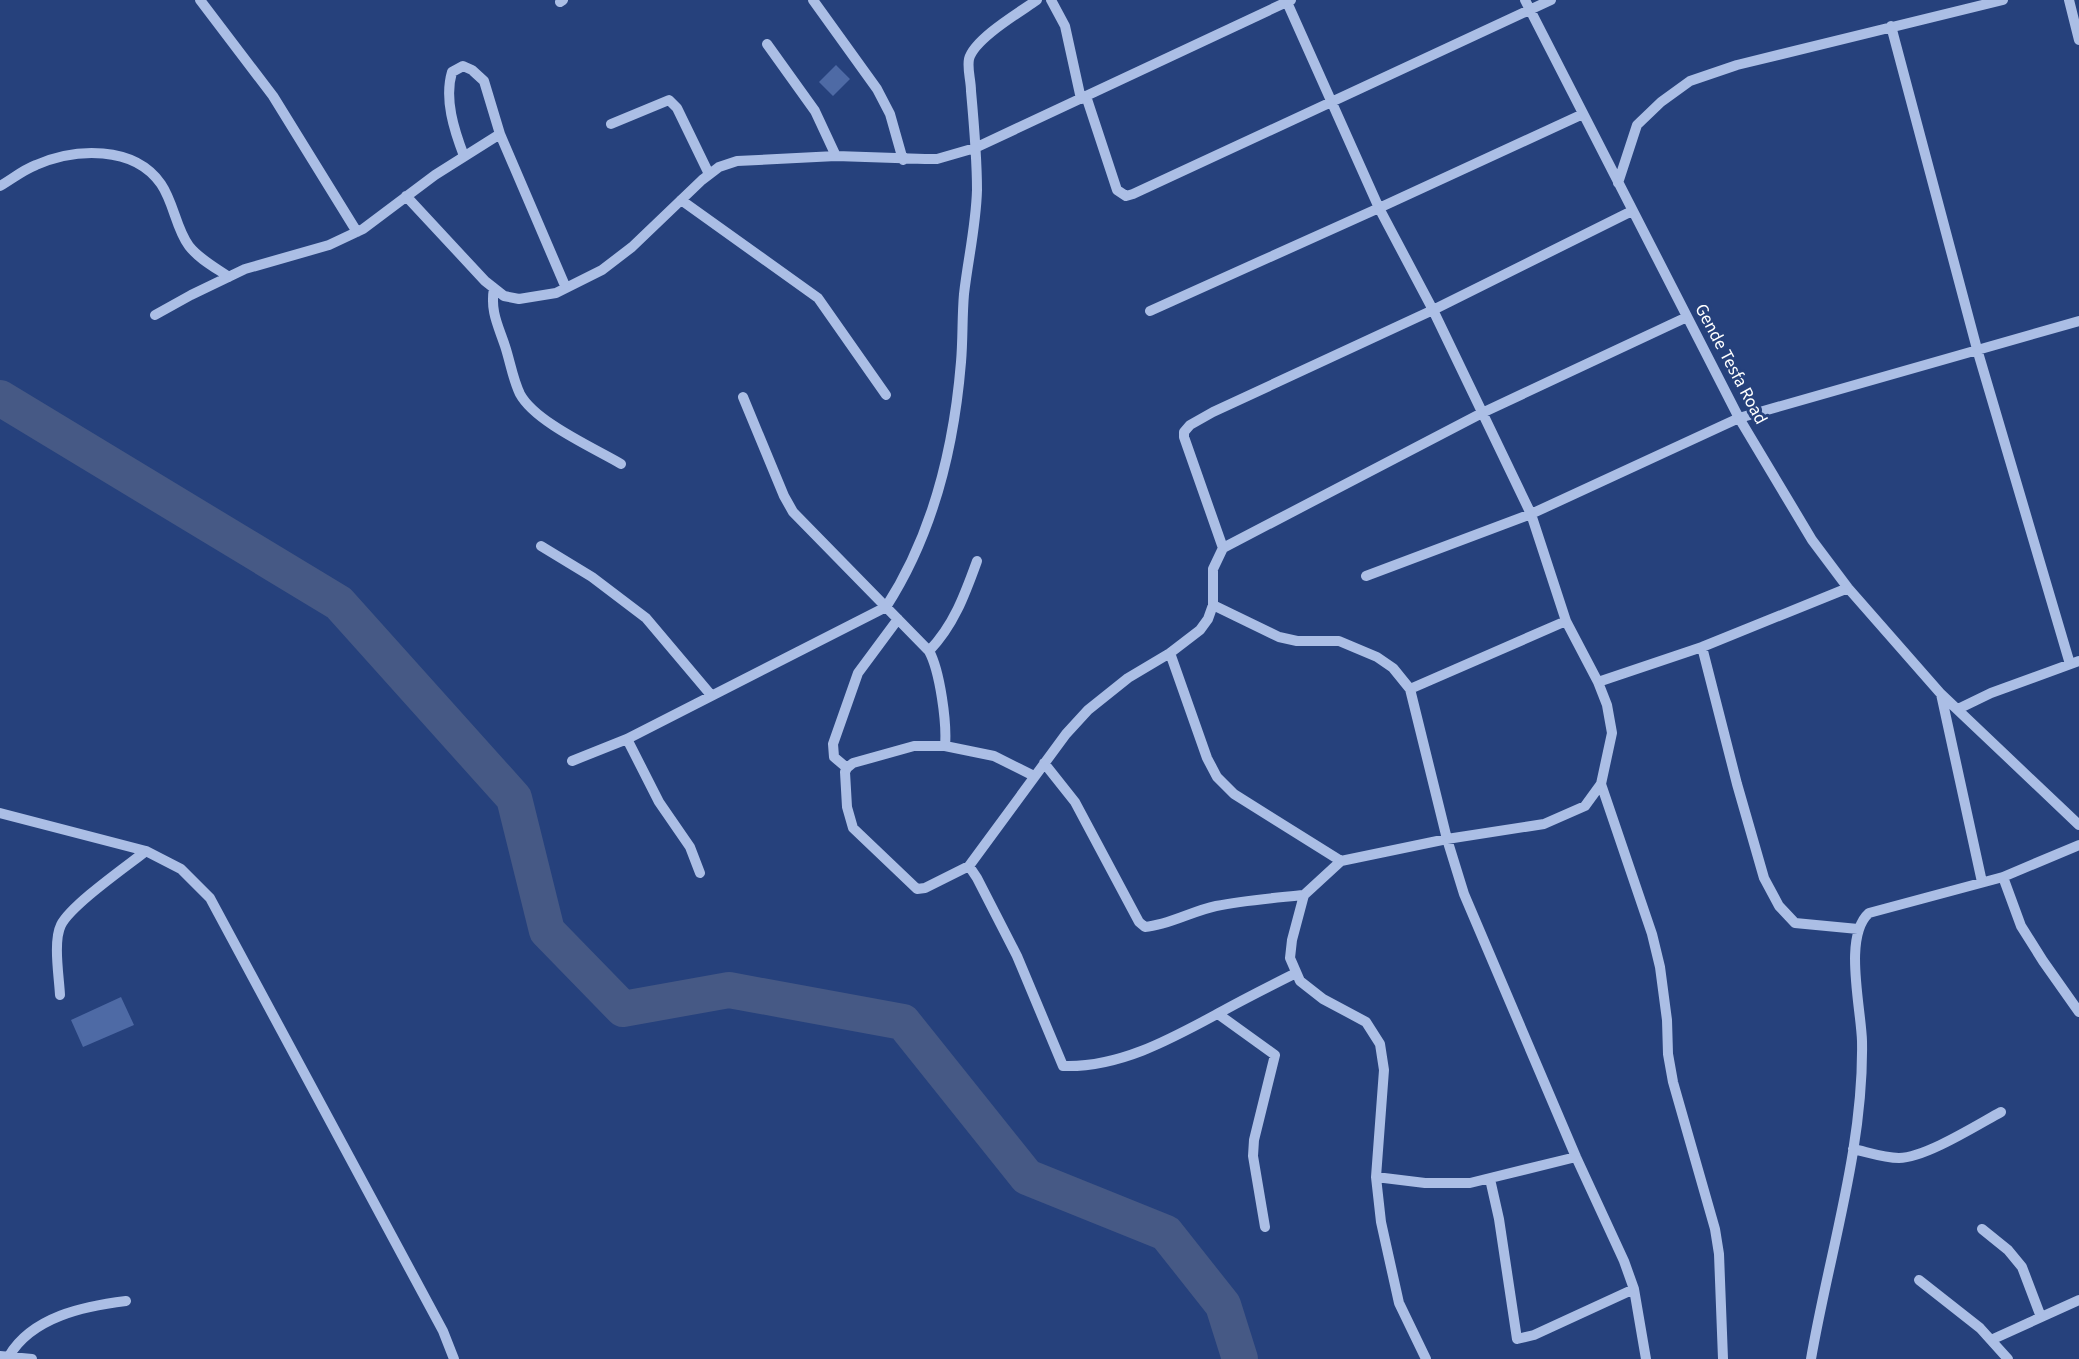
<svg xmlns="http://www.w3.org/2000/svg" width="2079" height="1359" font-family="'Source Sans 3',sans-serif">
<rect width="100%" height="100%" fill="#26417c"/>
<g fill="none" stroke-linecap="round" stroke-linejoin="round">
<path stroke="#465985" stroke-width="36" d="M0,398L339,603L514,798L547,931L623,1009L729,990L903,1022L1027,1177L1166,1233L1223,1305L1240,1359"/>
</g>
<path fill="#4e6aa5" d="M836,65L850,79L833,96L819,82Z
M121,997L134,1025L83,1047L71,1020Z"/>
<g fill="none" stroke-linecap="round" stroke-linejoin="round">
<path stroke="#abbee5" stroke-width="10" d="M200,0L273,96L357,232
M813,0L877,89L890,114L903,160
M1051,0L1065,26L1081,99
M1286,0L1379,208L1433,310L1531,514L1566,621L1598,682L1607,705L1612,733L1601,784L1652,934L1660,967L1667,1020L1668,1054L1673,1082L1715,1229L1719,1254L1723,1359
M1525,0L1739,418L1812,540L1848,588L1941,694L2079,825
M2069,0L2079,40
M560,2L563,0
M1891,26L1977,349L2070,664
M767,44L815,111L836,156
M1086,96L1117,190L1126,196L1133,194L1551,0
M611,124L669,100L677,108L709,174
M464,156C454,130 444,99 452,72L463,66L472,70L484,81L500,134L566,288
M1618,183L1637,125L1661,102L1690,81L1737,65L2003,0
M0,186C12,179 23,170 36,165C75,148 134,145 161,184C174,203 176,229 189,246C199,259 216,268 229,277
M406,196L485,281L504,296L519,299L556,293L602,270L632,247L702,180L719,167L737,161L836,156L925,159H937L975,148L1291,0
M681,200L818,298L886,395
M494,288C490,311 498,325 505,346C510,361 513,380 520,394C535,422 594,448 621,464
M1150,311L1379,208L1583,114
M155,315L191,295L245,269L329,245L363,229L435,175L500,134
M743,397L784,496L793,512L929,651C940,671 947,723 945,746L994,756L1034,776
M541,546L592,577L646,618L711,695
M1223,548L1184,437V432L1190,425L1213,412L1433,310L1632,211
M1366,576L1531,514L1739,418L2079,321
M1213,605L1279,637L1297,641H1339L1377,657L1393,668L1410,689L1447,839L1464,894L1576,1157L1624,1261L1634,1289L1646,1359
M1702,647L1737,784L1764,878L1779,906L1795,923L1858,929
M929,651C954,625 965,594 977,561
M1170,653L1207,758L1217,777L1234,794L1341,861
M1598,682L1702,647L1848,588
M1410,689L1566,621
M1941,694L1982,882
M1958,709L1991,693L2079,661
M627,739L659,802L690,847L700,873
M945,746H914L853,763L847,768L845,772L847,807L853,828L917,889L925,888L969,866L1066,734L1088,710L1128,678L1170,653L1200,630L1208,619L1213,605V569L1223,548L1482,413L1687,317
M572,761L627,739L886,607C933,534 954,448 961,362C963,339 962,317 964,294C968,259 976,226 977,190C977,157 974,124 971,91C971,80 967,69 969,59C974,39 1020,12 1037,0
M1044,763L1075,802L1139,922L1145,927C1169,925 1192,911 1216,906C1245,900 1275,898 1304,895
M847,768L834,757L833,744L858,673L898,619
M0,813L146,851L181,869L210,898L443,1331L454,1359
M969,866L977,878L1017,956L1063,1066C1119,1068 1171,1039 1219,1013C1244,999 1270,986 1296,973
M2003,877L2021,926L2043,961L2079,1012
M60,995C59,976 53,941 61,925C71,905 127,866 146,851
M1218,1014L1275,1055L1254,1140L1253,1156L1265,1227
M1853,1149C1867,1152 1884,1158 1899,1158C1925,1158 1977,1125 2001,1112
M1376,1177L1425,1183H1470L1576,1157
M1490,1179L1499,1219L1517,1339L1534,1335L1634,1289
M1982,1229L2008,1250L2022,1267L2041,1317
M1919,1280L1980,1328L2008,1359
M1991,1340L2079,1300
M0,1356L32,1359
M9,1356C32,1317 84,1306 126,1301
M1426,1359L1399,1303L1381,1222L1376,1177L1384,1070L1380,1044L1366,1022L1323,999L1300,981L1290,958L1292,940L1304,895L1341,861L1447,839L1544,824L1585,806L1601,784
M1811,1359C1829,1254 1864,1148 1862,1041C1861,1007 1843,936 1869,913L2003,877L2079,845"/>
</g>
<g text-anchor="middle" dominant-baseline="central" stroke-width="6" stroke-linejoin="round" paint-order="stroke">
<g font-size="18" fill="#fff" stroke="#26417c">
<text transform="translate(1731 364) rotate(62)">Gende Tesfa Road</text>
</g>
</g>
</svg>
